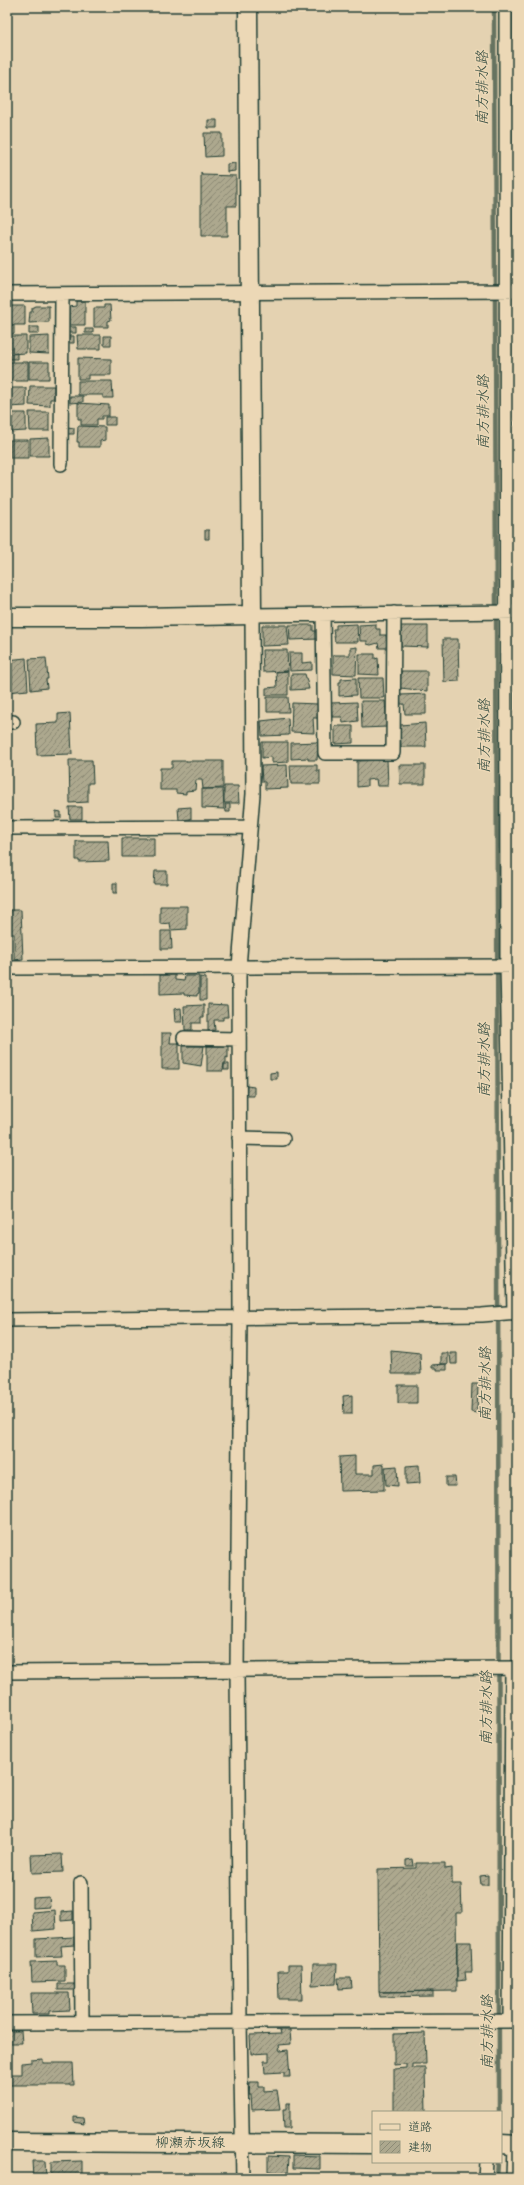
<svg xmlns="http://www.w3.org/2000/svg" width="524" height="2185" font-family="'Architects Daughter','Klee One',sans-serif">
<defs>
<pattern id="building-hatch" width="6" height="6" patternUnits="userSpaceOnUse"><rect width="6" height="6" fill="#ada88e"/><path d="M-1 1l2-2M0 6l6-6M5 7l2-2" fill="none" stroke="#8c8a75"/></pattern>
</defs>
<rect width="100%" height="100%" fill="#e4d2b1"/>
<filter id="ink" filterUnits="userSpaceOnUse"><feTurbulence type="fractalNoise" baseFrequency=".025" numOctaves="2"/><feDisplacementMap in="SourceGraphic" scale="8" xChannelSelector="R" yChannelSelector="G"/><feConvolveMatrix kernelMatrix="1 2 1 2 8 2 1 2 1" color-interpolation-filters="sRGB"/></filter>
<g filter="url(#ink)">
<g fill="none" stroke-linecap="round" stroke-linejoin="round">
<path stroke="#667361" stroke-width="4.5" d="M494,7L498,1206L499,2112
M497,2178L498,2162"/>
</g>
<path fill="url(#building-hatch)" stroke="#1f3d34" d="M208,120H217V128H208Z
M204,133H222V156L205,157Z
M235,163V171L227,172V164Z
M201,173L202,175L236,176V206H227V236H201Z
M76,301H85V325H69V307L76,306Z
M104,305H110L111,320L108,321V327H94V308H104Z
M11,306H25V325H8V308H11Z
M36,306H49V322L29,323L30,312H32V308Z
M9,325H14V334H9Z
M29,327H39V334H29Z
M68,327H76V333H68Z
M85,329H93V333H85Z
M77,335H101V349H78Z
M9,336H26V353L10,354Z
M49,336V354L29,353V337Z
M69,336H74V343H69Z
M104,336H111V345H104Z
M8,348H10V354L17,353V359H8Z
M78,358L111,359V375H88V379H78Z
M9,362H28V381H8Z
M29,362H49V379H29Z
M78,381H112L113,398H103V395H78Z
M30,386H54V399H50V406L29,405Z
M9,388H26V406L9,407Z
M70,396H83V402L70,403Z
M78,403L109,405V416H102V419H97V425H81V419H78Z
M29,412H49V431H30Z
M9,413H26V431L9,432Z
M105,417H115V425H105Z
M78,426L105,427V440L100,441V447H79V442H77Z
M68,427L74,428V434H68Z
M49,438V456H30V439Z
M10,440H28V458H10Z
M515,512H517V548H515Z
M205,530H209V539H205Z
M357,624L358,642H335L333,629H336V625Z
M376,624V629H380V635H386L387,648H379L378,643L371,645L367,644V641H360L359,625Z
M262,625H287L289,645L262,646Z
M289,625H313V631H317L318,639L290,640Z
M401,626H428V647L401,646Z
M443,639H458L459,681L444,682Z
M357,647L356,675L333,674V655H350V648Z
M262,650H287L288,671L263,672Z
M289,653H302V663L312,662V670L290,671Z
M359,654H375V659L378,658L379,675L359,674Z
M26,658L28,690L7,692V660Z
M46,658L48,679H46L47,688L31,690L29,659Z
M288,671V695H266V688L277,687L276,672Z
M401,671H427V691L400,688Z
M291,674H305L309,689L291,690Z
M356,678V695L339,696V682H341V679Z
M358,678H383L384,698H359Z
M426,694V714H405L404,704H399L400,695Z
M267,697H288L289,712H267Z
M361,701H385L387,727L362,728Z
M357,702L358,721L343,723L342,717H332L331,703Z
M292,703L318,704V718H313L314,733L291,732Z
M70,713L72,754L37,755L36,724L58,723V714Z
M288,718L289,735L262,736L261,721Z
M425,723L426,747H401L400,725Z
M335,726H353V743L335,744Z
M262,742H288V762L272,763V757L262,758Z
M318,742L317,760H308V758L291,759V743Z
M69,760H92L93,783H88V802L70,803Z
M387,760L388,786H377L376,779L367,780V786L357,787V761Z
M172,761H223V788L203,789L202,780H196L195,790L186,791V794L176,793V790H160V768H172Z
M287,765L288,788L265,789V782H262L261,766Z
M290,765H317V771H320V784H291Z
M399,765H425V784H400Z
M224,786H238L239,803H224Z
M202,789H223L224,809L202,808Z
M225,804H230V812H226Z
M69,807H82V819H70Z
M191,807V819L179,820L178,808Z
M56,811L61,812V818H56Z
M122,838H154V857H122Z
M76,841H108L109,861L79,862V860H76Z
M155,871H167V884H154Z
M113,883H117V893H113Z
M160,906H187V929L171,930L170,923L160,924Z
M7,910H21L23,959L14,960V934H7Z
M161,931H171L172,949H161Z
M160,975H175V980L184,981L185,976H199V993L197,994V996L184,995V993L160,994Z
M200,977L206,978V1000H200Z
M208,1004L227,1005L228,1017H223V1020H214L215,1030L208,1031Z
M204,1005V1017H201V1023H192V1030H185L184,1006Z
M181,1008L182,1022H175L174,1009Z
M162,1033H171L170,1043H179V1069H162Z
M183,1046H204L201,1066L183,1063Z
M207,1046H228V1058L226,1057V1063H224L223,1071H207Z
M224,1064H229V1070H224Z
M277,1072V1079H270V1073Z
M247,1086L254,1087V1096H246Z
M391,1350L420,1353L421,1374H392Z
M441,1353H448V1364H441Z
M450,1353H457V1364H451Z
M447,1364V1370H437V1368H432V1365Z
M472,1384H478L477,1413L471,1412Z
M398,1385H417V1403H398Z
M352,1395V1414H344L343,1396Z
M355,1456V1474H374V1465L384,1464V1490L340,1491L339,1457Z
M419,1465L420,1483L406,1484V1466Z
M397,1466L398,1486L386,1485L385,1467Z
M446,1477H455L456,1486H446Z
M9,1854L11,1878L7,1879V1855Z
M62,1854L63,1872L32,1873L31,1855Z
M413,1859L414,1866H406V1860Z
M416,1863H445V1869L452,1868V1884H461L462,1913H456L457,1991L379,1992L378,1869L416,1868Z
M488,1875V1885H481L480,1876Z
M49,1897L50,1907L33,1908V1898Z
M55,1910L56,1929L33,1931L32,1912Z
M73,1911V1920L61,1921V1912Z
M74,1937V1945L61,1946L62,1956L36,1957V1939Z
M457,1942H471L472,1972H465L466,1980L457,1981Z
M57,1961V1965H65V1981L32,1982L31,1962Z
M313,1964H337L336,1984L312,1985Z
M288,1965H301L302,1999H279L278,1971H288Z
M338,1978H351L352,1988L339,1989Z
M58,1984H74L75,1990H58Z
M433,1991V1996L380,1997L379,1992Z
M31,1993H69L70,2010L49,2011V2014H32Z
M280,2030H290L291,2044L279,2045L280,2051L288,2050L290,2077H284V2072L265,2073L264,2061H269V2053L251,2054L250,2035L281,2034Z
M7,2031H21L22,2043H7Z
M425,2033L426,2064H412V2068H425L426,2112L394,2111V2069L406,2068V2064L394,2065V2034Z
M43,2059V2063H73L74,2085H7V2074H22V2063L31,2062V2060Z
M250,2082H259V2086H264V2091L277,2090L280,2109L252,2110L251,2095H249Z
M286,2103H290V2128H284L283,2109H286Z
M74,2117L83,2118L84,2124L74,2122Z
M293,2155L320,2156V2169L293,2168Z
M268,2156L289,2157L288,2174L268,2171Z
M32,2161H45L46,2178H31H33Z
M82,2161V2178H51V2162Z"/>
<g fill="none" stroke-linecap="round" stroke-linejoin="round">
<defs>
<path id="street" d="M506,7L507,966L514,1313
M7,294L517,291
M61,464L62,295
M323,614L325,753H393L394,613
M7,722H13
M7,828L250,827
M7,968L517,966
M184,1038L239,1039
M239,1138L283,1139
M7,1320L482,1315L517,1312
M7,1672L517,1668
M81,1883L82,2023
M510,2021L512,1668
M7,2023L517,2021
M243,2178L240,2023L237,1671L240,1316L239,967L253,794L252,615L517,612
M485,2178L486,2162
M513,2178L514,2145"/>
<path id="secondary" d="M7,617H141L252,615L248,7
M7,2142L373,2144
M501,2144L517,2145"/>
</defs>
<use href="#street" stroke="#1f3d34" stroke-width="16"/>
<use href="#secondary" stroke="#1f3d34" stroke-width="21"/>
<use href="#street" stroke="#ecd8b6" stroke-width="13"/>
<use href="#secondary" stroke="#ecd8b6" stroke-width="18"/>
</g>
</g>
<g text-anchor="middle" dominant-baseline="central" stroke-width="3" stroke-linejoin="round" paint-order="stroke">
<g font-size="14" fill="#1f3d34" stroke="#ecd8b6">
<text x="190" y="2143">柳瀬赤坂線</text>
</g>
<g font-size="15" font-style="italic" fill="#314a3f" stroke="#ecd8b6">
<text transform="translate(482 88) rotate(-90)">南方排水路</text>
<text transform="translate(483 412) rotate(-90)">南方排水路</text>
<text transform="translate(484 736) rotate(-90)">南方排水路</text>
<text transform="translate(484 1060) rotate(-90)">南方排水路</text>
<text transform="translate(485 1384) rotate(-90)">南方排水路</text>
<text transform="translate(486 1708) rotate(-90)">南方排水路</text>
<text transform="translate(487 2032) rotate(-90)">南方排水路</text>
</g>
</g>
<rect width="524" height="2185" fill="none" stroke="#ecd8b6" stroke-width="24"/>
<rect x="12" y="12" width="500" height="2161" fill="none" stroke="#1f3d34" stroke-width="1.5" filter="url(#ink)"/>
<rect x="372" y="2111" width="130" height="52" fill="#ecd8b6" stroke="#9a9a82"/>
<rect x="380" y="2124" width="20" height="6" fill="#ecd8b6" stroke="#9a9a82"/>
<text x="408" y="2131" font-size="12" fill="#1f3d34">道路</text>
<rect x="380" y="2141" width="20" height="12" fill="url(#building-hatch)" stroke="#9a9a82"/>
<text x="408" y="2151" font-size="12" fill="#1f3d34">建物</text>
</svg>
